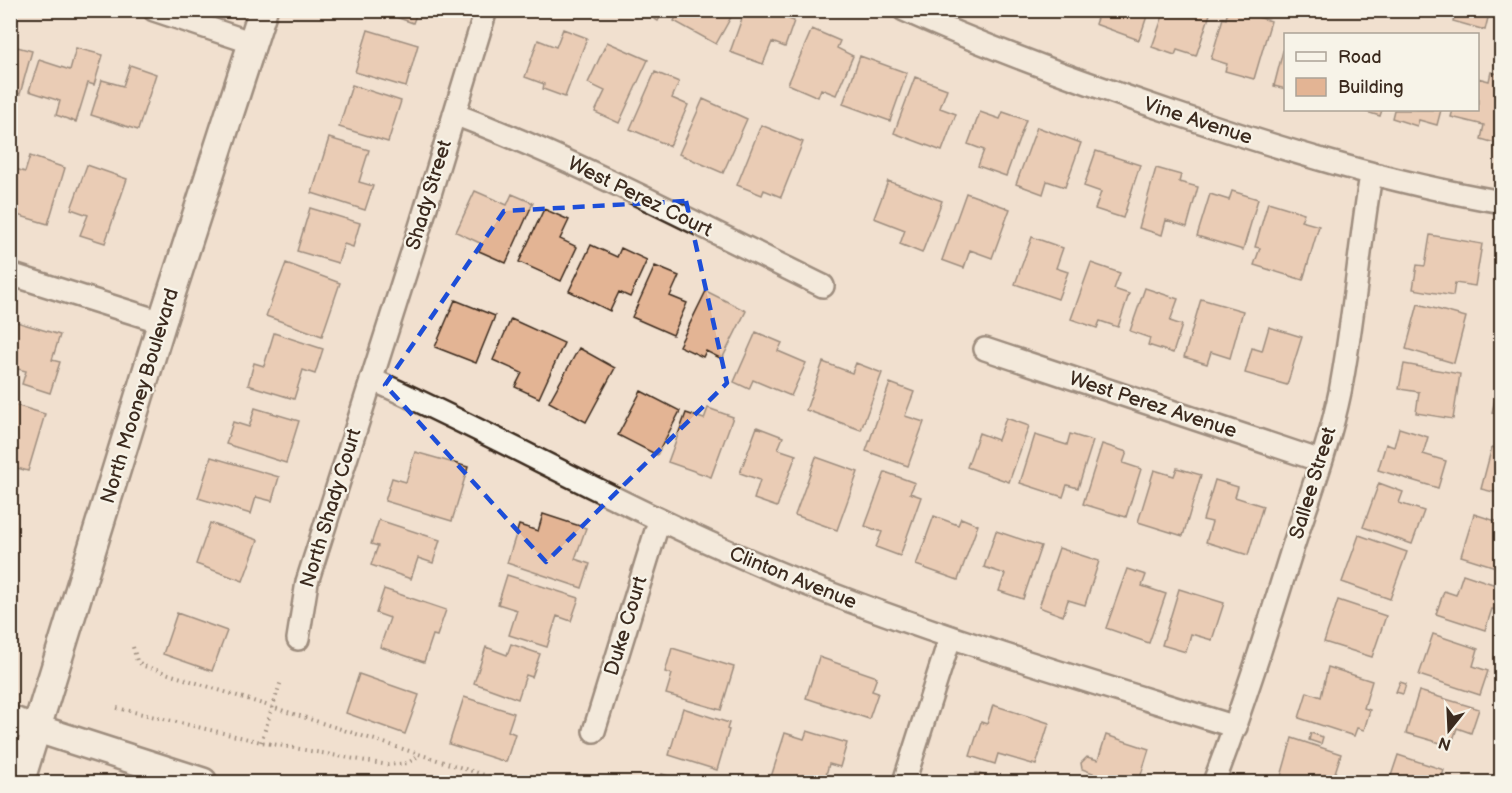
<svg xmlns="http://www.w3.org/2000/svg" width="1512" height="793" font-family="'Balsamiq Sans',sans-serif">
<rect width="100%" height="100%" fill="#f1e0cf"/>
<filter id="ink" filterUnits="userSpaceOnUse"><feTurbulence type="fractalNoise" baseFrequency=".0167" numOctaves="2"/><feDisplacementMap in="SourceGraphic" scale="12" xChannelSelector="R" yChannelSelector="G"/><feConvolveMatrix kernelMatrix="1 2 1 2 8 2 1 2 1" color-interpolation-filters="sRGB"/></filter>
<g filter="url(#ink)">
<path fill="#e3b494" stroke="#3b2a1e" stroke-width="1.5" d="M376,10H418L413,23Z
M638,10H664L658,21Z
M680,10H735L716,44L674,21Z
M745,10H765L794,21L785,47L772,42L763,64L730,52Z
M1066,10H1084L1082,16Z
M1100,10H1149L1139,40L1095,24Z
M1165,10L1211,11L1196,56L1177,50L1175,55L1152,47Z
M1228,10H1234L1271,21L1254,79L1225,71L1227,64L1211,59L1223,18L1226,19Z
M1456,10H1490L1485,30L1453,21Z
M563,29L587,38L565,97L543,89L544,84L525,77L538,40L556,47Z
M812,29L840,41L837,48L853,56L836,95L821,89L818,97L788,84Z
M368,30L418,45L406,87L355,72Z
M1286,39V89L1274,86Z
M607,42L648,60L619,123L595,112L605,91L588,83Z
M10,45L32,51L20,94L10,91Z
M76,48L103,55L94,85L88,83L76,122L56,115L60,101L29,91L39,60L70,70Z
M860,56L907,73L890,121L843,104Z
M130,65L156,74L138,130L91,115L102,80L123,86Z
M655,72L679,82L672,98L688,105L670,146L630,129Z
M1491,72L1502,75V145L1481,139L1484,125L1451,117L1453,110H1478V78L1489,81Z
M915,77L947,89L940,108L956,114L942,151L894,133Z
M352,85L401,101L388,142L339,127Z
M703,99L747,119L723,173L679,154Z
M1360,110H1382L1380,116Z
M1394,110H1441L1437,125L1419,120L1417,126L1392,118Z
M980,112L1000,119L1003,112L1026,120L1006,176L978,166L984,150L968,144Z
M761,125L803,142L781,197L764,190L762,195L737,185Z
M1037,127L1081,143L1065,187L1047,181L1043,194L1016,184Z
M329,138L369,150L359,182L373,186L365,210L312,193Z
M1096,151L1140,165L1123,218L1095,209L1101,192L1084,186Z
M30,156L65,168L48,224L10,213V167L25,172Z
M87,165L127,179L105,243L80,235L88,215L71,209Z
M1156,168L1181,175L1179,182L1198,187L1187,227L1166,220L1162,235L1139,228Z
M888,181L942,201L922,253L900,244L905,230L874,218Z
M475,191L507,205L512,194L533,203L506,263L479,251L482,244L456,232Z
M1232,191L1258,199L1243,250L1197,236L1210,194L1229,200Z
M966,193L1010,209L992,258L970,250L964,268L942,260Z
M1268,202L1304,213L1301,221L1319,226L1303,280L1254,265L1260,248L1255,247Z
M310,208L360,223L353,247L344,244L338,263L297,251Z
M544,209L569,220L560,239L577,247L561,281L519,262Z
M1430,235L1482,244L1475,286L1455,283L1453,296L1413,289L1417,265L1425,266Z
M1032,237L1063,248L1056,268L1068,272L1058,299L1015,284Z
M591,245L617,257L621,248L647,260L630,297L619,292L610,311L569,291Z
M286,263L340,283L322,336L266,316Z
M1091,263L1120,273L1114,289L1129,294L1118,327L1100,321L1097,328L1071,319Z
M655,266L679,276L670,296L687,303L673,335L632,317Z
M1145,288L1178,299L1170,321L1182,325L1173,353L1148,345L1150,338L1130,331Z
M706,291L746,311L722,359L706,351L703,357L679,346Z
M1201,299L1243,311L1230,358L1211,352L1207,364L1184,357Z
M455,300L495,316L476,363L435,347Z
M1418,304L1466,317L1454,363L1406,349Z
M511,319L564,343L539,398L515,387L522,373L493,360Z
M10,320L60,335L52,360L60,362L50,393L22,384L26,371L10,367Z
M1269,327L1302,337L1287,385L1245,373L1252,348L1262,351Z
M756,332L782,343L778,351L806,363L791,396L753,380L749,389L734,382Z
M274,333L323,349L315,374L303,370L294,399L248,385L254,363L264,366Z
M579,348L615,368L586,422L549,402Z
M823,362L852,373L856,363L882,373L861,430L806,410Z
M1404,364L1460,374L1453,419L1416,413L1419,392L1399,389Z
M890,383L914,392L905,416L924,422L908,466L866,451Z
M1498,385L1502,386V415L1492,413Z
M641,391L680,411L657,455L618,435Z
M15,405L45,414L28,471L10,466V420Z
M255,408L299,421L286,463L226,444L233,422L249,427Z
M708,408L733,417L711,477L668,462L686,413L704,419Z
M1006,418L1029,426L1009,482L967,467L979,433L998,440Z
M757,427L783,437L778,449L796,455L777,507L754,499L760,480L740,473Z
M1399,428L1428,437L1423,454L1446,461L1438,488L1378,470L1386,444L1394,447Z
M1070,434L1093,441L1078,488L1067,485L1063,497L1020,483L1035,435L1067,445Z
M1102,444L1127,452L1123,463L1141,469L1126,517L1083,504Z
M1492,447L1502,450V494L1481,489Z
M415,452L468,467L452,521L385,501L392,478L406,482Z
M211,457L279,477L272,501L256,497L251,514L198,498Z
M816,457L858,472L837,530L795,515Z
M1177,468L1201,475L1183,536L1138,522L1154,470L1174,476Z
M885,472L915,483L910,493L921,497L900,556L876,547L882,532L865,526Z
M1215,480L1238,487L1235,497L1263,506L1248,555L1206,542L1212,522L1203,520Z
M1379,483L1403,492L1399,503L1424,511L1412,544L1363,527Z
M543,514L586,528L575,559L590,564L582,588L507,563L519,525L538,531Z
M1474,514L1502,523V569L1461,556Z
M934,516L958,525L961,518L978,525L958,580L916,565Z
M379,520L440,540L433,563L418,558L411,579L371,565L378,546L371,544Z
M210,523L258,540L243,581L196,564Z
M996,531L1041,546L1023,599L999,591L1005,574L984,567Z
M1359,535L1407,552L1390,599L1342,582Z
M1059,548L1099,561L1085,605L1068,600L1063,616L1039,607Z
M1127,569L1146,575L1142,586L1166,594L1149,643L1106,628Z
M1463,574L1502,587V612L1492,609L1485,630L1436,614L1444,591L1456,595Z
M507,575L579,598L571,621L557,616L547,647L509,635L517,610L498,604Z
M384,589L446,610L437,636L433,635L424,662L380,647L390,618L376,613Z
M1179,589L1224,603L1212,640L1191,634L1186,652L1162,645Z
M1338,600L1386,616L1372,657L1324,642Z
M177,613L227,631L212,671L163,654Z
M1433,634L1478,649L1473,666L1488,671L1480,695L1419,675Z
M511,644L540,654L532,677L526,675L518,699L474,683L486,647L507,655Z
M672,648L734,667L721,710L666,694L672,674L665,672Z
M819,657L877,677L872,691L878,693L869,719L806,698Z
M1328,667L1372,681L1364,708L1370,710L1364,730L1357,728L1354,736L1299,718L1307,692L1321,697Z
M359,674L419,695L405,734L346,713Z
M1400,682L1406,684L1403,694L1396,692Z
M1419,691L1479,709L1471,733L1457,728L1451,746L1406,733Z
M464,697L514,713L508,731L515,734L506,762L449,744Z
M993,705L1049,723L1036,765L998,754L995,764L970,756L981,722L987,724Z
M683,708L729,723L727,729L729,730L717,770L669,755Z
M807,731L847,743L840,767L829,764L824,782H790L771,777L785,733L804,739Z
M1311,733L1323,737L1321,744L1309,740Z
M1106,735L1149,749L1140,778L1152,782H1091L1093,773L1082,769L1081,763L1087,757L1098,760Z
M1292,738L1341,754L1332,782H1287L1280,780Z
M1398,755L1444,770L1442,777L1453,782H1389Z
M976,773L1000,780L999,782H973Z
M662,774L687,782H659Z"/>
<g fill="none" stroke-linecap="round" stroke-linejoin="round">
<defs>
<path id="minor" d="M154,10L253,43
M904,10C990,49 1079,81 1168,111C1277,148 1387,182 1502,202
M454,114C581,162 701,226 823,286
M10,274L162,322
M985,349L1321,461
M371,379C502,438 627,509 760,565C915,631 1076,677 1236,727
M298,639L307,582L416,240L486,10
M594,731L659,521
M904,782L950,638
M1214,782C1243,707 1267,630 1291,553C1308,500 1329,446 1340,392C1354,320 1359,247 1371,175"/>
<path id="tertiary" d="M10,720L203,782
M20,782L162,322L263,10"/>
</defs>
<use href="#minor" stroke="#3b2a1e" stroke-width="26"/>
<use href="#tertiary" stroke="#3b2a1e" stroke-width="32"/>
<path stroke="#3b2a1e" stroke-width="4" stroke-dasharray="1.5 4.5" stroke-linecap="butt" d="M133,647L137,661L144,666L506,782
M117,708L261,742L388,765L408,763L420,755
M261,742L281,681
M577,782L579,778"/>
<use href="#minor" stroke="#f7f3e8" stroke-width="21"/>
<use href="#tertiary" stroke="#f7f3e8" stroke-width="27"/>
</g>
</g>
<path d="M0 0H1512V793H0ZM686,201L727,383L546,562L385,385L504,211Z" fill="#f1e0cf" fill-opacity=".55" fill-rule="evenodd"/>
<path fill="none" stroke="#1d4ed8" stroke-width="4.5" stroke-dasharray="12 8" stroke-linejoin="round" d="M686,201L727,383L546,562L385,385L504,211Z"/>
<g text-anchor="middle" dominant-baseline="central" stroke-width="4.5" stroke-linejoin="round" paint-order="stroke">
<g font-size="20" fill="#3b2a1e" stroke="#f7f3e8">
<text transform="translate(1198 121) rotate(18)">Vine Avenue</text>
<text transform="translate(429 195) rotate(-73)">Shady Street</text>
<text transform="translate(640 197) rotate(26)">West Perez Court</text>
<text transform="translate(140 396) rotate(-73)">North Mooney Boulevard</text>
<text transform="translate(1153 405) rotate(18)">West Perez Avenue</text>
<text transform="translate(1313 483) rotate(-73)">Sallee Street</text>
<text transform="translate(331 508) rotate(-73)">North Shady Court</text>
<text transform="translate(793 578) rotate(22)">Clinton Avenue</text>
<text transform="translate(626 626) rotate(-73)">Duke Court</text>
</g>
</g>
<rect width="1512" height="793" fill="none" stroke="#f7f3e8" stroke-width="36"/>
<rect x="18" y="18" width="1476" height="757" fill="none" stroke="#3b2a1e" stroke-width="2" filter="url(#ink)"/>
<rect x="1284" y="33" width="195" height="78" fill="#f7f3e8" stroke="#aca397" stroke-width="1.5"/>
<rect x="1296" y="52" width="30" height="9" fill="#f7f3e8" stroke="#aca397" stroke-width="1.5"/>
<text x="1338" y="63" font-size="18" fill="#3b2a1e">Road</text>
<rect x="1296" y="78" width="30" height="18" fill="#e3b494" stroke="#aca397" stroke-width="1.5"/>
<text x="1338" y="93" font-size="18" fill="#3b2a1e">Building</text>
<g transform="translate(1449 730) rotate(198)" stroke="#f7f3e8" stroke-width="4.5" paint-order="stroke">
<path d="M0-4.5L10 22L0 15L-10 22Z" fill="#3b2a1e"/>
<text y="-9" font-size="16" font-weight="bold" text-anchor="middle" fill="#3b2a1e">N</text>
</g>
</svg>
